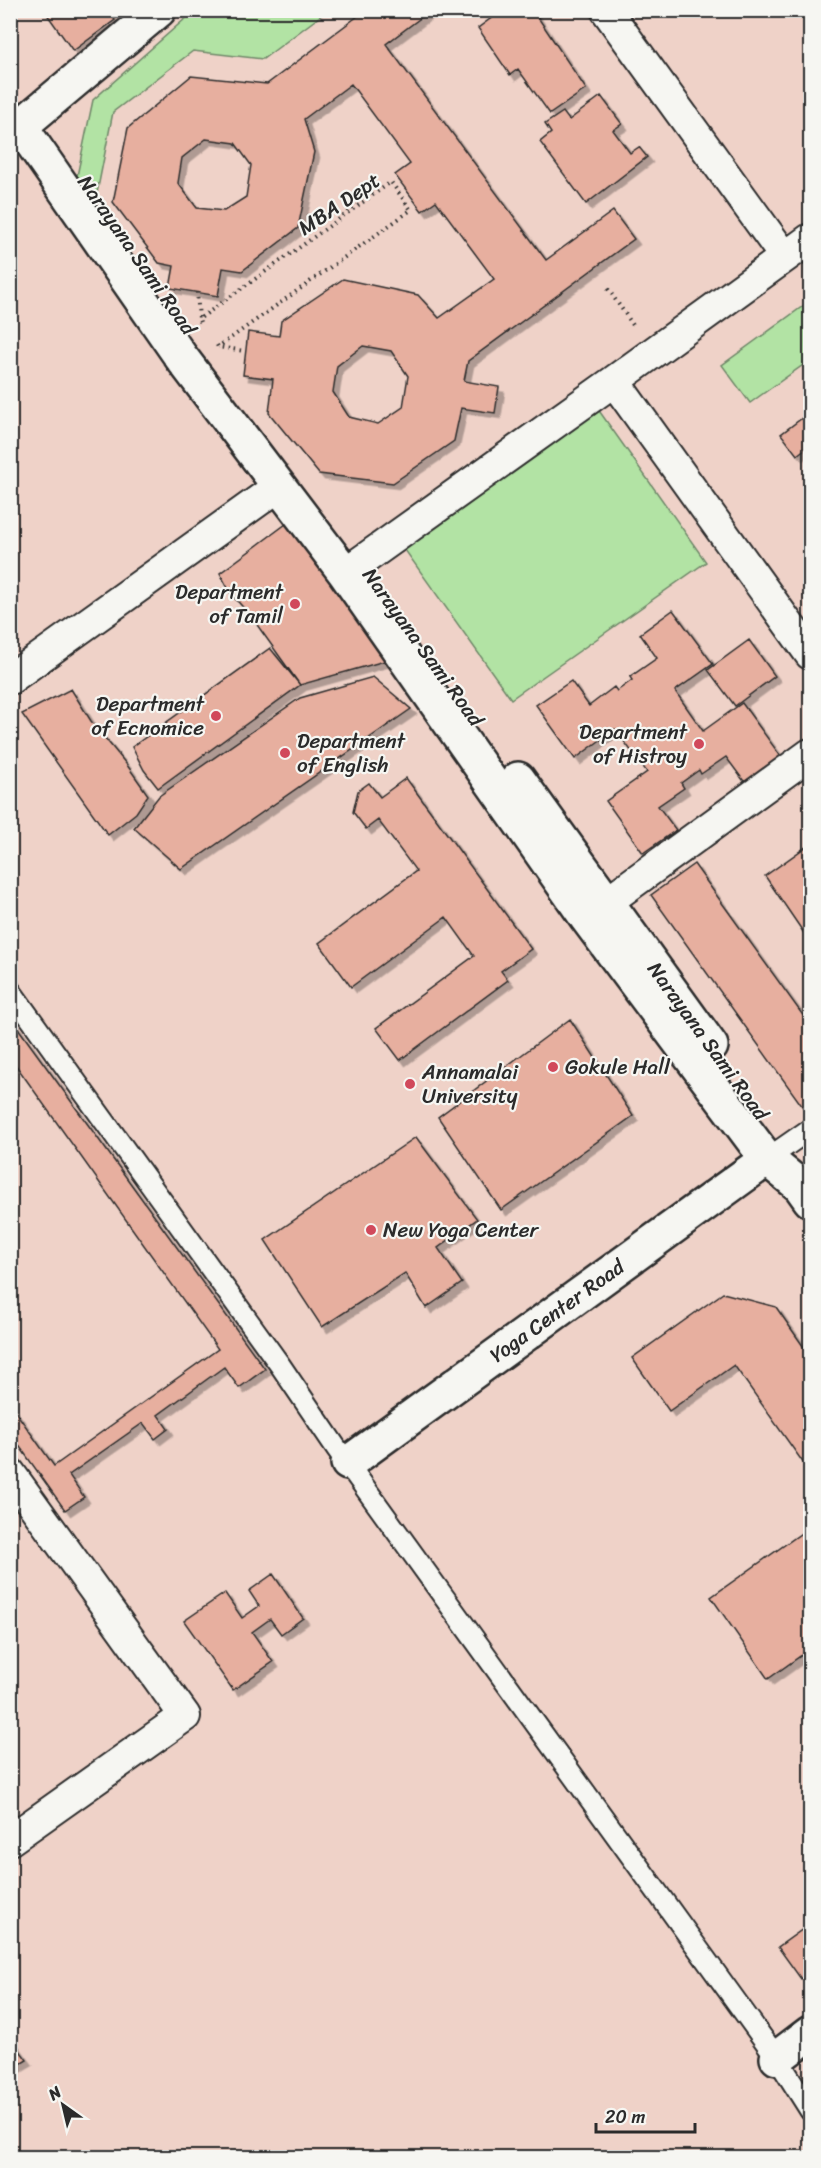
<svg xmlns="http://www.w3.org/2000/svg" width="821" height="2168" font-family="Sriracha,sans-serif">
<defs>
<filter id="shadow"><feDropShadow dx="5.5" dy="5.5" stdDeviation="0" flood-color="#0004"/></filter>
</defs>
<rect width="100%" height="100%" fill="#f2e1d9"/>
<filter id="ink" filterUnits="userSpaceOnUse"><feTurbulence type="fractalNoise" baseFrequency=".0167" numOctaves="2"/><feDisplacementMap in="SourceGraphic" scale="12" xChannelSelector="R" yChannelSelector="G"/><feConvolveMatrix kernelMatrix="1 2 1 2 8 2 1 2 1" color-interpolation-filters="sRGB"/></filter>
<g filter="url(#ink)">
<path fill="#efd2c8" d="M11,11H810V2157H11Z"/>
<path fill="#b2e3a4" stroke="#6e8768" stroke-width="1.5" d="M194,11H327L263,59L193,51L113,112L96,198L77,176L93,100Z
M810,301V360L750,403L722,365Z
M595,405L706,562L511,699L400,543Z"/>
<path fill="#e7af9f" stroke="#2b2b2b" stroke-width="1.5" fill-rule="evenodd" filter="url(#shadow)" d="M44,10H108L115,20L73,51Z
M366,10H431L386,44L546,260L613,211L634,239L468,361L464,381L499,387L495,413L461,408L454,441L393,483L319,474L269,413L273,379L243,375L248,332L279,336L281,321L343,279L418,295L439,318L494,279L436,201L422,211L395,175L410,164L351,84L304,119L314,152L298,228L242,271L223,268L218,296L170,288L174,266L159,263L113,202L128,128L191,76L267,84ZM206,139L235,143L251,165L246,197L224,211L197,208L178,183L182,158ZM363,346L391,351L408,376L403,407L378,424L349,417L333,392L337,366Z
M490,10H533L586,89L550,114L518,69L510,75L478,28L494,16Z
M601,96L622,124L613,130L630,153L639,147L647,157L586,204L540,142L551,133L545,124L563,112L569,120Z
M810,412V445L797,455L781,434Z
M286,524L374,634L388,660L300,685L250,615L231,594L220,573Z
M673,610L713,664L675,691L703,731L742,703L782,758L746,784L726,757L701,774L699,770L681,783L684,788L658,806L676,830L643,853L606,801L647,772L615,729L575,759L536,705L571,681L589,706L614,687L617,691L632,680L630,677L657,658L640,634Z
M749,640L775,676L735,706L708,670Z
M270,648L300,685L158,788L144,770L132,747Z
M373,677L411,709L181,869L134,828L159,796L300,698Z
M71,689L91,721L127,765L148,795L136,813L108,835L22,714Z
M406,778L531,949L501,971L508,980L400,1060L376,1028L474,956L446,917L351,987L319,943L416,871L378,820L366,829L353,812L358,791L369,783L380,797Z
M810,844V942L765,876Z
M694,864L807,1021L810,1019V1117L651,895Z
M10,1017L265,1369L239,1388L224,1367L158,1415L168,1429L155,1439L143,1423L69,1475L84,1497L65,1510L10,1433V1404L54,1466L218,1349L10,1057Z
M570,1019L633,1116L501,1210L438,1117Z
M416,1137L477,1219L438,1248L462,1283L426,1308L405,1273L322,1327L265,1240Z
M723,1293L776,1307L810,1356L809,1471L734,1365L669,1411L632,1358Z
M810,1527V1649L768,1679L711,1597Z
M273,1574L303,1618L281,1634L270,1619L252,1632L273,1662L233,1690L184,1621L225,1593L242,1618L259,1606L249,1591Z
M810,1924V1973L801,1979L778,1947Z
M10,2037L27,2060L10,2070Z"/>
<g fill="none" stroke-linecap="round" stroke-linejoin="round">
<defs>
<path id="service" d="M10,990L280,1365L337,1449L777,2058L810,2110
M767,1159L810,1129"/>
<path id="pedestrian" d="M606,10L785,257
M810,239L614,381L810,654
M345,573L614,381
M10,679L279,486
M586,917L810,754
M10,1473L185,1716L10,1840"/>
<path id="minor" d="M777,2058L810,2033"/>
<path id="tertiary" d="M21,127L181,357L345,573L586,917L767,1159L800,1186L810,1200
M10,135L159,10
M518,779L711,1046
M348,1463L767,1159"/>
</defs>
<use href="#service" stroke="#2b2b2b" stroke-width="24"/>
<use href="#pedestrian" stroke="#2b2b2b" stroke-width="34"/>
<use href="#minor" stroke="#2b2b2b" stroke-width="38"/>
<use href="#tertiary" stroke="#2b2b2b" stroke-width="38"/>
<path stroke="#2b2b2b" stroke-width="4" stroke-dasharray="1.5 4.5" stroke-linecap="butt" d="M608,289L635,328
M197,292L199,319
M200,322L199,319L391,182L411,210L218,347
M217,345L218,347L245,351"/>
<use href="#service" stroke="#f6f6f2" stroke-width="20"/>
<use href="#pedestrian" stroke="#f6f6f2" stroke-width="30"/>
<use href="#minor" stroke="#f6f6f2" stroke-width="33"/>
<use href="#tertiary" stroke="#f6f6f2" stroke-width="33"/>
</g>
</g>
<g fill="#d1495b" stroke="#f6f6f2" stroke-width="2">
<circle cx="295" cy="604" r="6"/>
<circle cx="216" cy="716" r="6"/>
<circle cx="699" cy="744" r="6"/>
<circle cx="285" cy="753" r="6"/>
<circle cx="553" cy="1067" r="6"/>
<circle cx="410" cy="1084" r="6"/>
<circle cx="371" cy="1230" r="6"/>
</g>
<g text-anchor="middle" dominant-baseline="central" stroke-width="4.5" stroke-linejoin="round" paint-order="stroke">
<g font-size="21" fill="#2b2b2b" stroke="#f6f6f2">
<text transform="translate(339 204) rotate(-34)">MBA Dept</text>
<text transform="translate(137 255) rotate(55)">Narayana Sami Road</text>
<text transform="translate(423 647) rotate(54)">Narayana Sami Road</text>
<text transform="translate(708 1041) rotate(54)">Narayana Sami Road</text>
<text transform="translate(557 1311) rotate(-36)">Yoga Center Road</text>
</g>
<g font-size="21" fill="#2b2b2b" stroke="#f6f6f2" text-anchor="start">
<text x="283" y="592" text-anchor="end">Department<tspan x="283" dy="24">of Tamil</tspan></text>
<text x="204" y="704" text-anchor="end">Department<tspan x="204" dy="24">of Ecnomice</tspan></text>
<text x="687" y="732" text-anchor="end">Department<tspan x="687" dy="24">of Histroy</tspan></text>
<text x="297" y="741">Department<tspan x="297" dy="24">of English</tspan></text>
<text x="565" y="1067">Gokule Hall</text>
<text x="422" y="1072">Annamalai<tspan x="422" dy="24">University</tspan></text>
<text x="383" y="1230">New Yoga Center</text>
</g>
</g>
<rect width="821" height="2168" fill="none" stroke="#f6f6f2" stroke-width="36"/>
<rect x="18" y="18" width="785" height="2132" fill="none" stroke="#2b2b2b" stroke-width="2" filter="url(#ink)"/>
<g transform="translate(63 2105) rotate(326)" stroke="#f6f6f2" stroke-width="4.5" paint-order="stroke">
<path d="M0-4.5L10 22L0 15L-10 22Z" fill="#2b2b2b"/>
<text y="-9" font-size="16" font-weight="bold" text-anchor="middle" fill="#2b2b2b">N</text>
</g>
<path d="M596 2123v9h99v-9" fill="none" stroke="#2b2b2b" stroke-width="3"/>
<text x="605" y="2123" font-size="18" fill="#2b2b2b" stroke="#f6f6f2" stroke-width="4.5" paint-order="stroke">20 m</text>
</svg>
